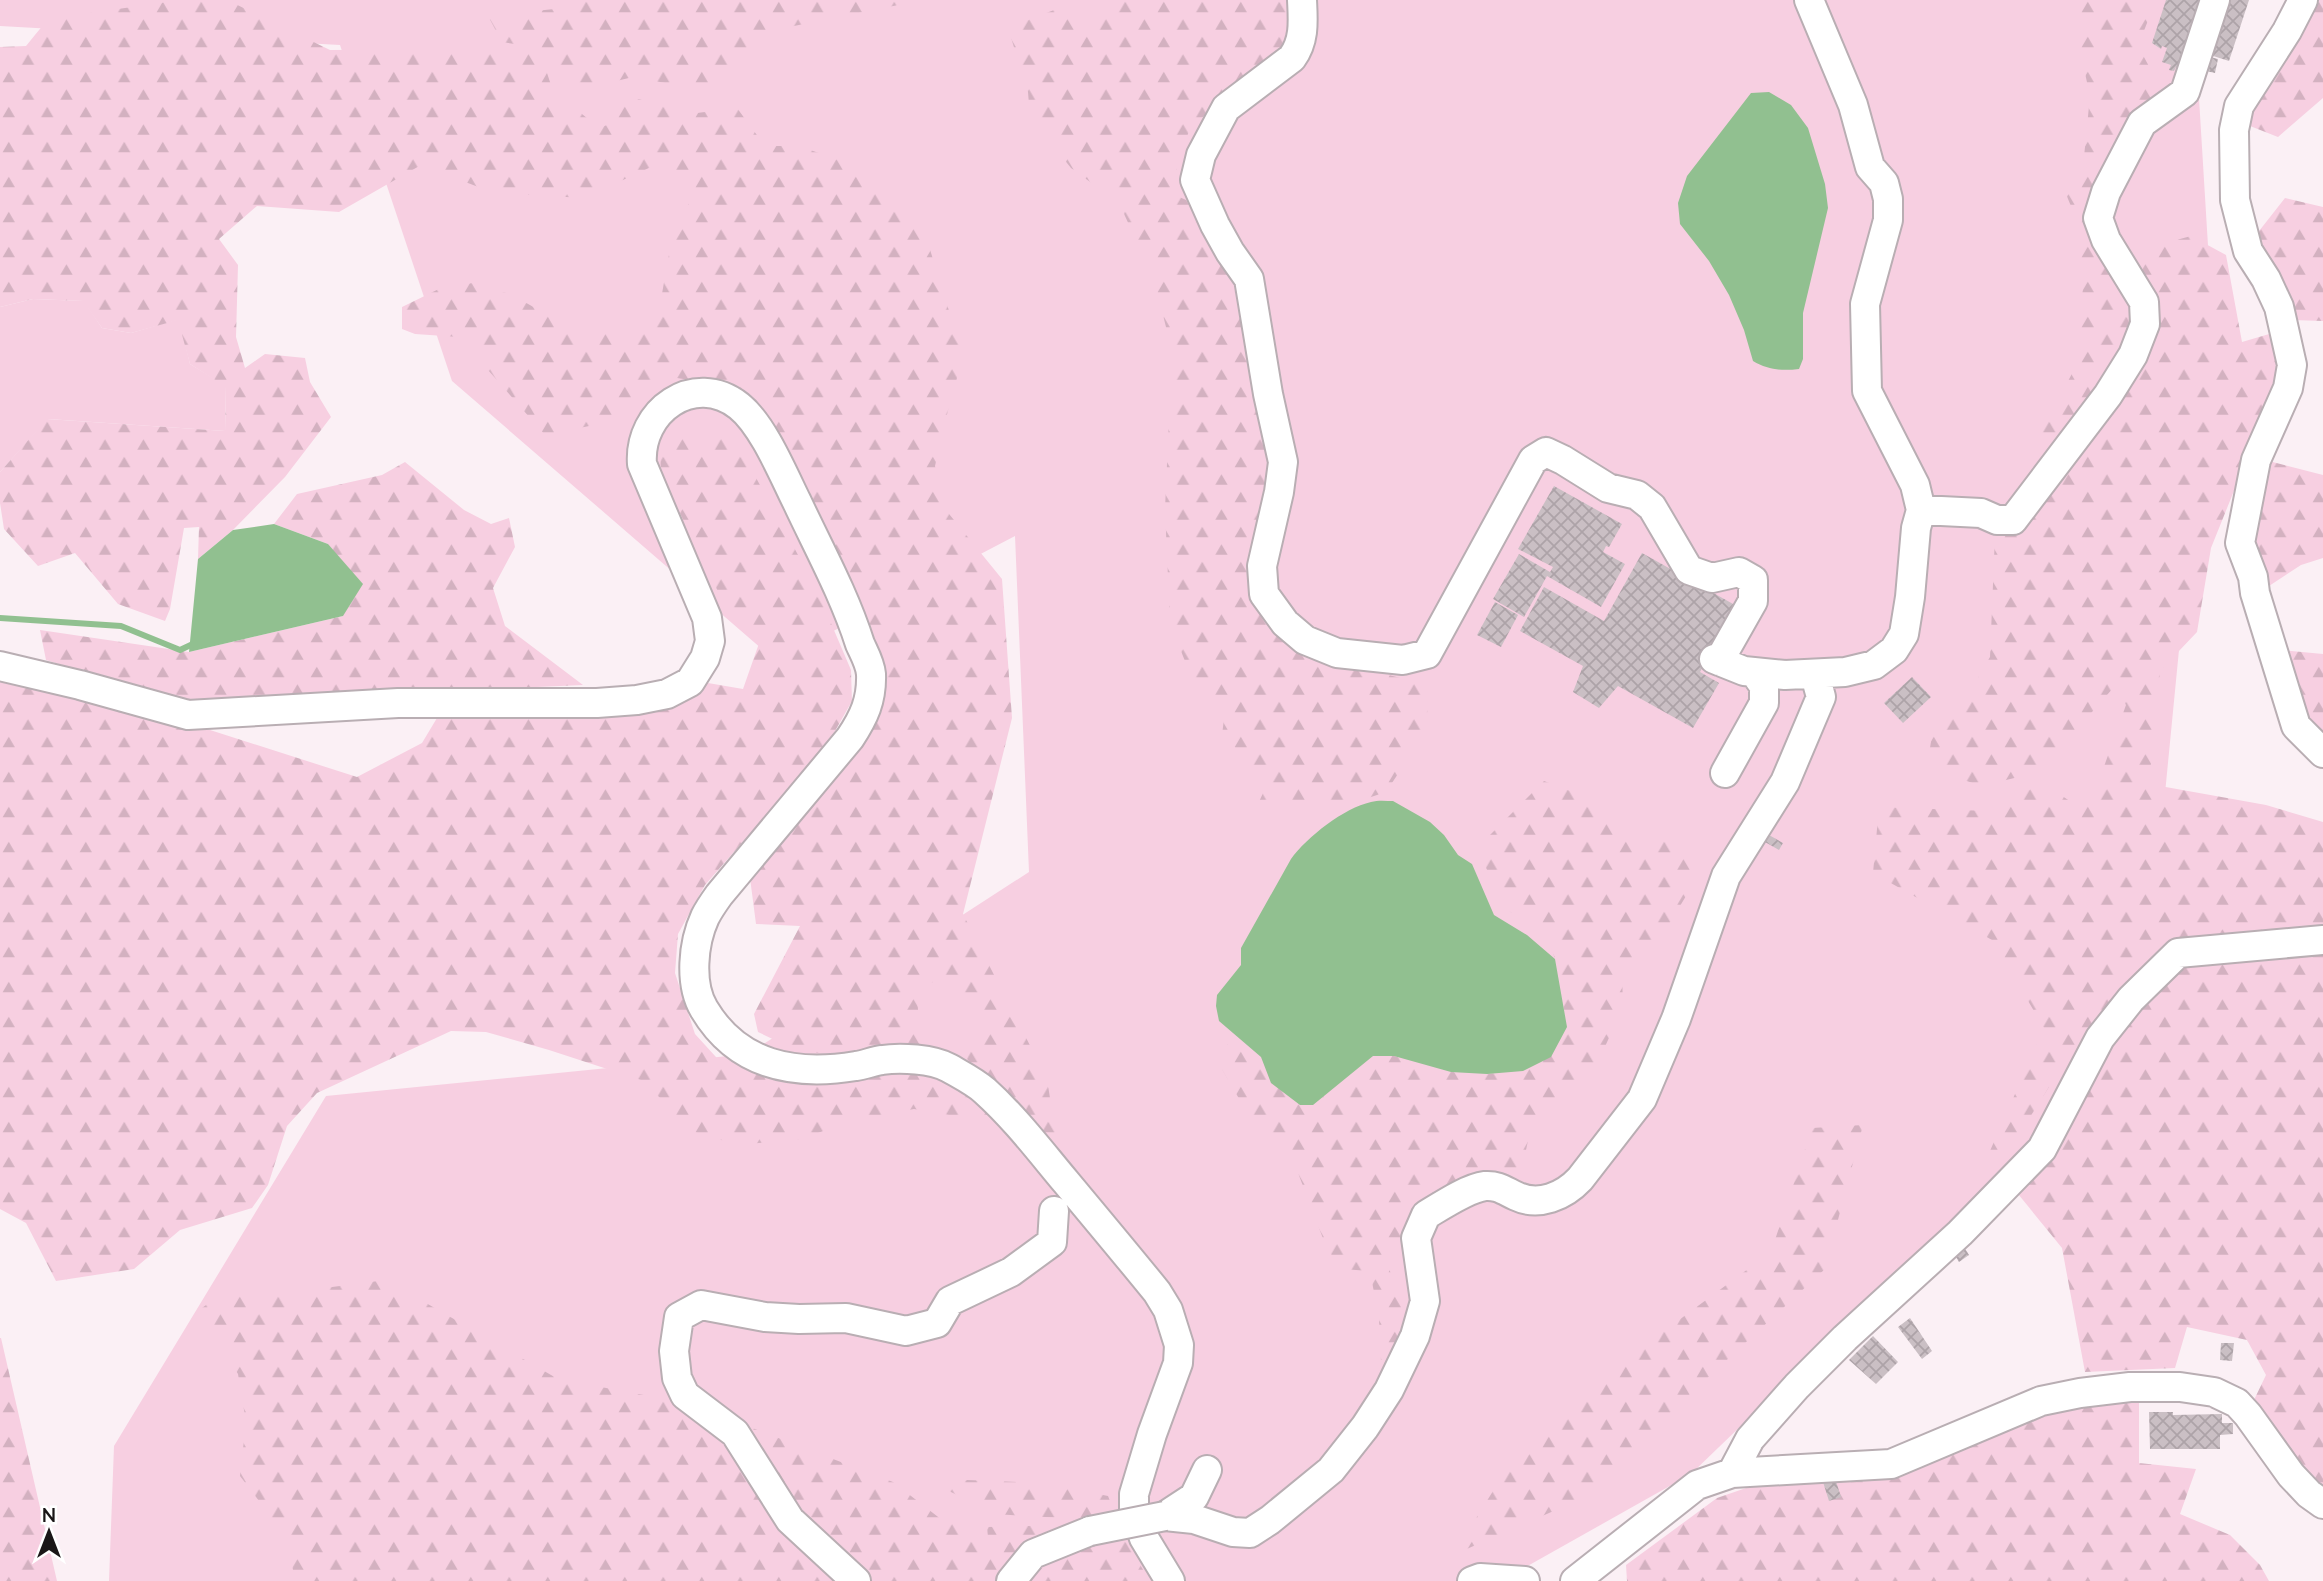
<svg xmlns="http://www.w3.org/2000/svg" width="2323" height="1581" font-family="Mulish,sans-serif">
<defs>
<pattern id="forest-firs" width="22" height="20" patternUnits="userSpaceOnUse" patternTransform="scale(1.75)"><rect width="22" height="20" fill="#f7cfe1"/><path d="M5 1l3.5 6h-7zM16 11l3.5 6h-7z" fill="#d3b1c0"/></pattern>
<pattern id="building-cross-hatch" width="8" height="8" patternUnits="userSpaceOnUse" patternTransform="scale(1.75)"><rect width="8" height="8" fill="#cabfc4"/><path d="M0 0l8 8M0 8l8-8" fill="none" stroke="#ada3a8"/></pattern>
</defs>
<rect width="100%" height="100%" fill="#fbf0f5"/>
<path fill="#f7cfe1" d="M0,0H2193L2212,311L2141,1040L1691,1474L1501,1581H109L114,1446L326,1096L748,1054L1029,872L1015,536L776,661L452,381L340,45L0,26Z
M33,299L84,301L102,328L131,333L179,319L190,364L226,386L225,431L48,419L0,472V307Z"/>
<path fill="url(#forest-firs)" d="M227,0L330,50L513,49L542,58L555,97L582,114L599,128L615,122L625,96L697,113L737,108L765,146H799L847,163L888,203L923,227L963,356L946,418L935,466L945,509L1002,579L1012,718L963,914L1047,1079L1057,1143L1050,1150L967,1059L972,1035L986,1020L951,978L916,986L921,1045L804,1054L758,1032L754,1014L800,926L756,924L750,878L880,672L722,385L677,378L594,425L545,435L459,337L415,334L402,329V307L447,285L475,283L512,295L571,328L635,332L657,322L669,254L693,192L651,167L584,198L494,193L421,165L339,212L257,206L219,239L238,265L236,337L245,368L265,354L305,358L310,382L331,417L285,477L233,530L198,559L199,527L184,528L170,609L165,621L118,604L75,553L38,566L4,529L0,503V472L47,419L225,431L226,387L190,364L178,320L131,333L102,328L83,301L33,299L0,307V47L26,46L48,19L167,2Z
M564,0H923L774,30L730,81L703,90L633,77L583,89L563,80L554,50L502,42L488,16L554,9Z
M1123,0H1297L1291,42L1237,91L1191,126L1177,163V196L1193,203L1245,277L1258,332L1267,477L1256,526L1258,606L1326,659L1428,685L1427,730L1386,792L1344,806L1258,804L1269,780L1222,735L1225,711L1192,679L1170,623L1165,509L1172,351L1154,279L1119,203L1071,168L1030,117L1028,92L1008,28L1054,10L1096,27Z
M2069,0H2156L2138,46L2165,96L2093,206L2127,293L2131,344L2040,478L2039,426L2047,421L2076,366L2083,287L2077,221L2066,194L2084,157L2090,96Z
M2310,0H2323V98L2278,137L2250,126L2255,96Z
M2285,198L2323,207V321L2292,320L2252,240Z
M2191,236L2226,255L2242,342L2276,332L2283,363L2256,436L2211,548L2197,632L2160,671L2149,784L2266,805L2323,822V931L2168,953L2083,1033L2020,1133L1991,1167L1986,1160L2044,1028L1992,940L1873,873L1879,807L1987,811L2043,783L2080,808L2096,789L2126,705L2114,687L2056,753L2031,774L1981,786L1927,767L1933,729L1976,681L1990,657L1995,535L2028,513L2144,353L2125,254Z
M730,430L816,588L851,670L852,701L826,747L705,885L678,934L675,973L695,1034L726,1068L776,1077L907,1066L945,1074L1006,1120L984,1121L914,1109L854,1120L801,1139L738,1145L691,1131L644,1081L549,1050L486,1032L451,1031L317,1093L287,1126L268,1185L252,1208L180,1230L134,1269L56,1281L26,1223L0,1209V682L210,730L357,777L422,743L440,713L674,699L708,683L743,689L763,632L727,610L661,474L660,447L685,436Z
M2265,460L2323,475V558L2301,565L2269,586L2247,546Z
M405,462L464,510L491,524L509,518L515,547L493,588L505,626L583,685L181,702L46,660L40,630L189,652L343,616L328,544L274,524L297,494L382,475Z
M2281,650L2323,654V746L2303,725Z
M1544,781L1586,797L1616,833L1682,840L1703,868L1646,962L1622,973L1623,1007L1588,1084L1533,1117L1522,1169C1489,1184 1453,1192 1418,1203L1409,1238L1386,1261L1402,1302L1398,1340L1381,1378L1372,1381L1381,1361L1379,1319L1370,1271L1342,1269L1327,1249L1287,1144L1252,1121L1216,1059L1236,1034L1261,1057L1271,1083L1312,1105L1373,1056H1394L1451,1072L1487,1074L1523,1071L1567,1027L1555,959L1546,932L1505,909L1477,848Z
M2323,946V1499L2279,1451L2254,1400L2266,1375L2247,1340L2187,1327L2175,1368L2085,1372L2062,1248L2014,1189L2084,1082L2119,1043L2124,1021L2178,957Z
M1863,1125L1825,1269L1574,1502L1453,1555L1520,1448L1660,1334L1771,1252L1812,1128Z
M386,1280L558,1379L692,1404L846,1581H295C289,1536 266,1510 240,1476L246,1422L238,1374L199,1310L229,1289L286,1293Z
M0,1338H1L57,1581H0Z
M2139,1401V1463L2196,1469L2180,1514L2230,1535L2260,1565L2269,1581H1627L1626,1565L1717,1498L1749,1487L1897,1475L2073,1404Z
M747,1426L893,1482L942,1520L988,1537L987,1527L1077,1525L1005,1574L985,1581H871L800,1519L742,1434Z
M967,1480L1042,1483L1108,1496L1114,1511L1095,1520L995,1514L941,1487Z
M1121,1534L1150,1581H1022L1034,1559Z"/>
<path fill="#91c090" d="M1769,92L1791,105L1808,128L1825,184L1828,208L1803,313V359L1799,369C1782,371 1768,370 1753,361L1744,330L1729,295L1709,261L1680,224L1678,203L1687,176L1751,93Z
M274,524L328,544L363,584L343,616L189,652L198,559L233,530Z
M1393,801L1430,822L1444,835L1458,855L1472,864L1494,915L1527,935L1555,959L1567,1027L1551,1057L1523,1071L1487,1074L1451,1072L1394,1056H1373L1313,1105H1300L1271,1083L1261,1057L1219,1021L1216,1006L1217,995L1241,965V948L1291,859C1307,837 1344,808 1371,802C1378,800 1386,801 1393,801Z"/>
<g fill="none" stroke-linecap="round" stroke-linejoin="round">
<path stroke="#91c090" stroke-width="6" d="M0,618L121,626L180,650L195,643"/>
</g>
<path fill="url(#building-cross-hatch)" d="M2166,0H2206L2182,69L2176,67L2174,71L2169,70L2171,65L2162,62L2167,48L2162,46L2161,49L2152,43Z
M2228,0H2249L2229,61L2210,55Z
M2210,57L2218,59L2215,73L2206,71Z
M1554,486L1622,524L1609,547L1606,546L1603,552L1625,564L1601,607L1547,576L1524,617L1493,599L1519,554L1550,572L1553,567L1518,549Z
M1642,553L1742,609L1713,648L1700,672L1719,683L1693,728L1618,686L1599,708L1573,692L1583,666L1520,631L1544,587L1604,621Z
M1495,602L1518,615L1501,647L1477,635Z
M1912,677L1931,697L1903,723L1884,703Z
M1769,835L1783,843L1779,850L1765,842Z
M1964,1247L1969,1255L1959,1262L1954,1254Z
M1910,1318L1932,1351L1922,1359L1898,1327Z
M1873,1336L1898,1362L1876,1384L1849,1360Z
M2221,1343H2234L2232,1361L2220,1360Z
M2149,1412H2173V1415L2222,1414V1423H2233V1434L2220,1435V1449H2150Z
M1835,1478L1841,1497L1829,1501L1823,1482Z"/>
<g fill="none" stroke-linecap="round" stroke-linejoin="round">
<defs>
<path id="minor" d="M1302,0C1303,21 1305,40 1292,58L1226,108L1201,155L1195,180L1215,225L1230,252L1249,279L1268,394L1283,462L1279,492L1262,566L1264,594L1285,623L1305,640L1337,653L1403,660L1427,654L1533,460L1546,452L1563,460L1608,488L1637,495L1652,507L1689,570L1712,578L1739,572L1753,580V601L1719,661
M2303,0L2287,31L2239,106L2234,130L2235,200L2248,251L2266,279L2279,307L2292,365L2288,388L2256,460L2240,543L2253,577L2255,593L2296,726L2323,753
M1921,510L1981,513L1997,520H2013L2108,395L2133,355L2145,324L2144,302L2106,240L2098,218L2106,192L2142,123L2185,92L2215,0
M1714,659L1744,671L1785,675L1845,672L1874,665L1894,650L1904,634L1910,597L1916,528L1921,510L1915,485L1867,391L1865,304L1888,220V199L1884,183L1870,167L1853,105L1809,0
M0,666L80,685L188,715L398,703H597L637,700L667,694L690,682L705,658L710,641L707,618L642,464C638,411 694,371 739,406C763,425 783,474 797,502C819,549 844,594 860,644C864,653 870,663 871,674C872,700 864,717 850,738L719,895C714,902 709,909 705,917C693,943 689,984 704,1009C738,1066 795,1076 856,1066C865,1065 873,1061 882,1060C900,1057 933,1059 949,1068C961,1075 975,1082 985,1091C1015,1118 1040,1151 1066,1182C1096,1218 1127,1255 1157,1292L1168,1310L1179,1345L1178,1363L1152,1434L1134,1494V1510L1144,1538L1170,1581
M1725,773L1764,703V686L1754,672
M1732,1473L1750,1439L1797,1386L1845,1338L1960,1233L2042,1149L2100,1038L2131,999L2178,953L2323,940
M1165,1516L1194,1519L1233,1532L1250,1533L1270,1520L1331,1470L1365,1427L1389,1390L1415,1336L1425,1301L1416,1238L1426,1215C1441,1206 1468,1188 1485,1186C1498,1185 1505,1191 1516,1196C1539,1207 1564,1196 1580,1179L1642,1099L1676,1019L1726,876L1785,782L1821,697L1815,675
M1165,1516L1194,1497L1207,1470
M856,1581L790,1520L735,1433L685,1395L677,1378L674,1351L679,1317L701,1305L765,1317L799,1319L846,1318L906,1331L937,1323L950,1301L1011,1272L1052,1242L1054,1211
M1011,1581L1033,1554L1090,1531
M1472,1581L1480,1578L1525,1581
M1575,1581L1697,1485L1732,1473L1891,1464L2041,1401L2080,1393L2130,1387H2180L2214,1392L2237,1403L2248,1415L2291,1475L2309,1494L2323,1504"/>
</defs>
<use href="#minor" stroke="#b9aeb3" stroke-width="32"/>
<use href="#minor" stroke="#fff" stroke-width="28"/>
<defs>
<path id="minor-bridge" d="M1090,1531L1165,1516"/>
</defs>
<use href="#minor-bridge" stroke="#b9aeb3" stroke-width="32" stroke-linecap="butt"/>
<use href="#minor-bridge" stroke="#fff" stroke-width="28"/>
</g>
<g transform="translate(49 1532)" stroke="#ffffff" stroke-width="5" paint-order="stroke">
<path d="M0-5L12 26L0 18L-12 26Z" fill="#1a1617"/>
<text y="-10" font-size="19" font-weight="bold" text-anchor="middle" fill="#1a1617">N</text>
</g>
</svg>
